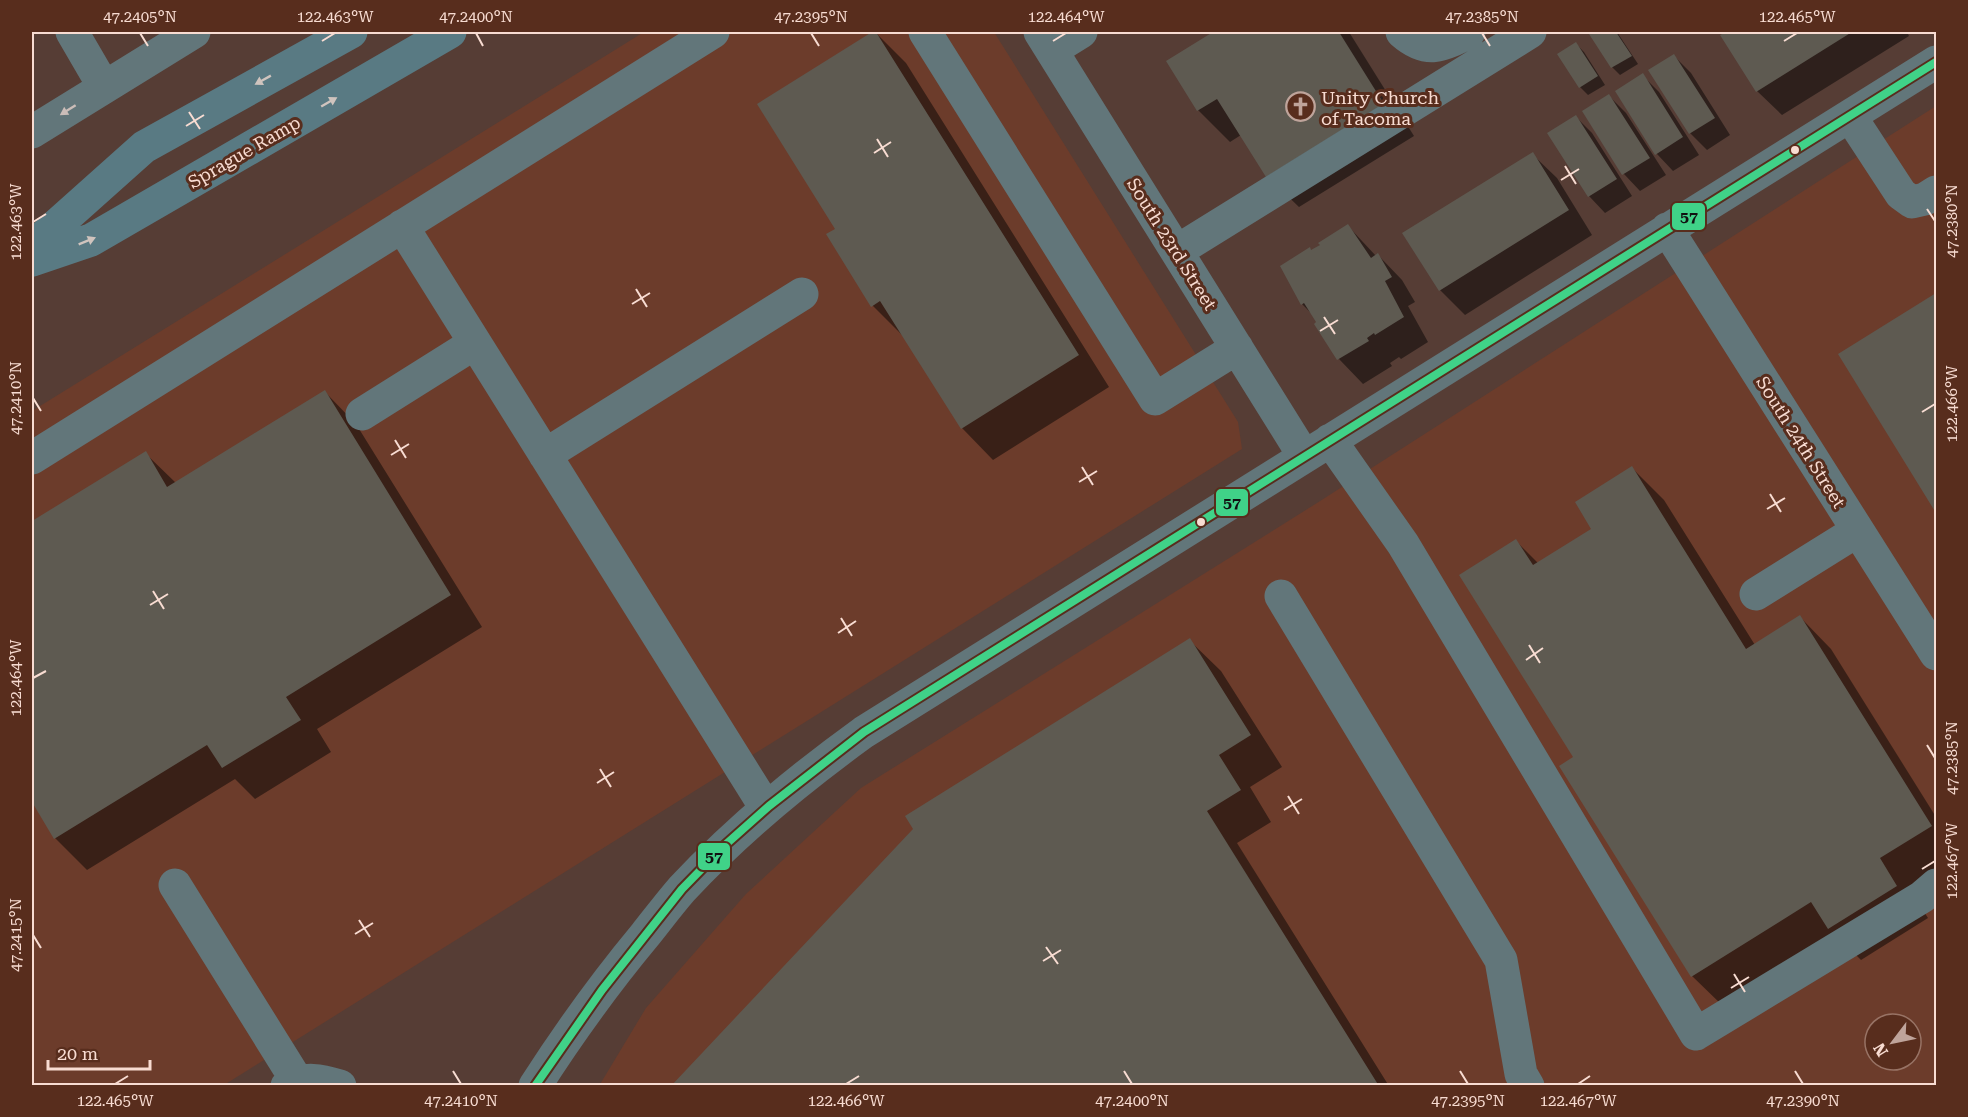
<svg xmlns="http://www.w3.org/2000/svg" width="1968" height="1117" font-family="'Roboto Serif',serif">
<rect width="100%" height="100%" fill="#563d35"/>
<path fill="#6c3c2b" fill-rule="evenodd" d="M644,32H994L1238,422L1242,449L224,1085L32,1086V411Z
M1936,106V1085L599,1086L646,1008L746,894L861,788L1317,503ZM1875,1024H1911V1060H1875Z"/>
<path fill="#0007" d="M875,32L906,63L1109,387L993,460L962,428L904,337L873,306L837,230L759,104Z
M1216,32H1349L1414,136L1299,207L1267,176L1241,135L1230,142L1198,110L1168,61Z
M1596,32H1617L1638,64L1620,75L1612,67L1591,35Z
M1729,32H1907L1909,36L1782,115L1757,91L1723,35Z
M1576,44L1584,52L1605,85L1588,95L1580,87Z
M1674,56L1691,73L1730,135L1707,150L1690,133Z
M1642,75L1659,92L1699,155L1673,171L1657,154L1617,91Z
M1609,96L1626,113L1666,175L1640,191L1624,174L1584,112Z
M1576,117L1592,133L1632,196L1605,213L1589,196Z
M1532,154L1557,178L1592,235L1465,315L1440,290Z
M1348,226L1376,256L1378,255L1402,280L1415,302L1408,306L1428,342L1401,359L1399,357L1390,363L1392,366L1363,384L1339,359L1316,325L1319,323L1314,316L1302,304L1312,251Z
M1936,294V510L1840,354Z
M325,392L356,424L482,627L317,729L331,752L255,799L235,779L87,870L55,838L32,800V523L145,453L176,483Z
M1632,468L1664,500L1755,645L1800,617L1831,649L1936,817V874L1910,890L1928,918L1861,960L1837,936L1724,1007L1692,976L1575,758L1516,541L1538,563L1593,529Z
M1189,640L1221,671L1282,767L1250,787L1271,822L1237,843L1389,1086H673Z"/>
<path fill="#5e5a51" d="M872,32H876L1079,355L961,429L880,301L871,307L826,234L835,229L757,104Z
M1213,32H1339L1384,104L1266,177L1217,99L1197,111L1166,61Z
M1593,32H1616L1632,56L1611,68L1589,34Z
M1726,32H1852L1756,92L1720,35Z
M1576,42L1598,76L1579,88L1557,54Z
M1674,54L1715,118L1689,134L1648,70Z
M1643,73L1683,137L1655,155L1615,91Z
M1609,94L1650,158L1622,175L1582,111Z
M1576,115L1617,179L1588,197L1547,133Z
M1533,152L1569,210L1439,291L1402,233Z
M1348,224L1371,258L1378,253L1392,277L1385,281L1404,317L1375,335L1374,333L1367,338L1369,341L1337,360L1314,324L1316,322L1304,303L1301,305L1280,266L1310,247L1311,250L1320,245L1318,243Z
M1936,293V513L1838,354Z
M325,390L451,595L286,697L301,720L222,768L207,745L54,839L32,802V521L146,451L167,487Z
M1632,466L1746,649L1800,615L1932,826L1880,858L1897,886L1828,929L1811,902L1691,977L1559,766L1573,757L1459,575L1516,539L1533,565L1591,529L1575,502Z
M1190,638L1251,735L1219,755L1241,790L1207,811L1379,1086H671L913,829L905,816Z"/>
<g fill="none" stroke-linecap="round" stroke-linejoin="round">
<path stroke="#62767a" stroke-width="33" d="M72,32L104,87
M925,32L1155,399L1237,348
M1040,32L1304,456
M1402,32C1427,54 1442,46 1469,32
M1052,50L1081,32
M1850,116L1901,194L1912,202L1925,199L1936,192
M32,132L194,32
M402,226L766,808
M1667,229L1936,654
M1177,251L1530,32
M362,414L475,343
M1330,440L1403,544L1696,1034L1922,897L1936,885
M545,455L802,294
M32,458L713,32
M1756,594L1857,531
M1281,596L1501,960L1521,1074L1528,1086
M175,885L297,1081
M287,1086C306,1077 320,1080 340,1086
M535,1086C569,1033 605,983 645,935C657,920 669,904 682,889C737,830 799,779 864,732L1936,62"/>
<path stroke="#597a83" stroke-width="33" d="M32,247L144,147L351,32
M32,260L91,240L450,32"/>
<defs>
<path id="bus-1" d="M535,1086L602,990L682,889L724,846L769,806L864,732L1936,62"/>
</defs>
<use href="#bus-1" stroke="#582d1d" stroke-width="12"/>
<use href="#bus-1" stroke="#40d288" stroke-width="8"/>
</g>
<defs><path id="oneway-solid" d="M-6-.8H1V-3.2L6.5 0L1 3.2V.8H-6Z" transform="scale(1.5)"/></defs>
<g fill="#d0c4be">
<use href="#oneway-solid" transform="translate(263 80) rotate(151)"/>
<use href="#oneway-solid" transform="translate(329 102) rotate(-30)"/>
<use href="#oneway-solid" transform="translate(87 241) rotate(-22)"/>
</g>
<use fill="#cbbdb8" href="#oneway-solid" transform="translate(68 110) rotate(148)"/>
<path fill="none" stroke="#f8dcd2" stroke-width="2" d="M140,33L148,46M476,33L483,46M811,33L819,46M1482,33L1490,46M322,41L335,33M1053,41L1066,33M1784,41L1797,33M189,112L200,129M186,126L204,115M877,139L888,157M874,153L891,142M1565,166L1576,184M1561,180L1579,169M1927,209L1935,221M33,222L46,214M636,289L647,307M632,304L650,293M1324,317L1335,334M1320,331L1338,320M33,398L41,411M1922,412L1935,404M395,440L406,458M391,455L409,444M1082,467L1093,485M1079,482L1097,471M1770,494L1781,512M1767,509L1785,498M153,591L164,609M150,605L168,594M841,618L852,636M838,633L856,621M1529,645L1540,663M1526,660L1543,648M33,678L46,671M1927,745L1935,758M600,769L611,787M597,783L614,772M1288,796L1299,814M1284,810L1302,799M1922,869L1935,861M359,920L370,937M355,934L373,923M33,935L41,948M1046,947L1058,964M1043,961L1061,950M1734,974L1745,992M1731,988L1749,977M453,1071L461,1084M1124,1071L1132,1084M1460,1071L1468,1084M1795,1071L1803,1084M115,1084L128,1076M846,1084L859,1076M1578,1084L1590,1076"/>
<defs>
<symbol id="church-ring" viewBox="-11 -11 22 22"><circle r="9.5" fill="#582d1d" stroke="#bfa49b" stroke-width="1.5"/><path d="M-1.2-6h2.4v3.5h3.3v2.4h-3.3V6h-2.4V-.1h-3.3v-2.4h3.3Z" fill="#bfa49b"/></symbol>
</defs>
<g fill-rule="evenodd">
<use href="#church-ring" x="1284" y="90" width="33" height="33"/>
</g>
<g fill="#f8dcd2" stroke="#582d1d" stroke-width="2">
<circle cx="1795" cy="150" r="5"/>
<circle cx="1201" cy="522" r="5"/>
</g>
<g text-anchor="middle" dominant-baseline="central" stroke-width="6" stroke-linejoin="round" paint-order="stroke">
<g font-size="18" fill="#f8dcd2" stroke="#582d1d" text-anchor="start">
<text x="1321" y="97">Unity Church<tspan x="1321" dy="21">of Tacoma</tspan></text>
</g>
<g font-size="18" fill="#f8dcd2" stroke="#582d1d">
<text transform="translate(244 152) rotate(-30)">Sprague Ramp</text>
<text transform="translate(1172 244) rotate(58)">South 23rd Street</text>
<text transform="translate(1801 442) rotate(58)">South 24th Street</text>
</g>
</g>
<g stroke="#582d1d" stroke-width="2">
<rect x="1671" y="202" width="35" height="29" rx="6" fill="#40d288"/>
<rect x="1215" y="488" width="34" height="29" rx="6" fill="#40d288"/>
<rect x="697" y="842" width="34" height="29" rx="6" fill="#40d288"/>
</g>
<g font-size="16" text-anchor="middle" font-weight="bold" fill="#111">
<text x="1689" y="222">57</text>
<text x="1232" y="508">57</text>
<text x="714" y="862">57</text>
</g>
<rect width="1968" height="1117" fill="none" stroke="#582d1d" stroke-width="66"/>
<g transform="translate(1893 1042) rotate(238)"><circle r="28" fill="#582d1d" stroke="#987365" stroke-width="1.5"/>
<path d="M0-4.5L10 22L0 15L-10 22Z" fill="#bfa49b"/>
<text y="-9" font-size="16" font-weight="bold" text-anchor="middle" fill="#f8dcd2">N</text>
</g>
<path d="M48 1060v9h102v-9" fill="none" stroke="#f8dcd2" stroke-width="3"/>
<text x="57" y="1060" font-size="18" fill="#f8dcd2" stroke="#582d1d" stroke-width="4.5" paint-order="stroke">20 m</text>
<rect x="33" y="33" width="1902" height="1051" fill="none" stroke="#f8dcd2" stroke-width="2"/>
<g font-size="15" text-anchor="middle" fill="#f8dcd2">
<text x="140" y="22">47.2405°N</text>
<text x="335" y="22">122.463°W</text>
<text x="476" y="22">47.2400°N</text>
<text x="811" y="22">47.2395°N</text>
<text x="1066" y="22">122.464°W</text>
<text x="1482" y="22">47.2385°N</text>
<text x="1797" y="22">122.465°W</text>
<text transform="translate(1952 221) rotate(-90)" y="5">47.2380°N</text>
<text transform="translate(16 222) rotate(-90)" y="5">122.463°W</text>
<text transform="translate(16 398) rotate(-90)" y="5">47.2410°N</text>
<text transform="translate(1952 404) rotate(-90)" y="5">122.466°W</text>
<text transform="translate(16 678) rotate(-90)" y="5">122.464°W</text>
<text transform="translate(1952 758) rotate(-90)" y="5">47.2385°N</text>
<text transform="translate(1952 861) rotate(-90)" y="5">122.467°W</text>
<text transform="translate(16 935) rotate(-90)" y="5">47.2415°N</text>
<text x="115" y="1106">122.465°W</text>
<text x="461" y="1106">47.2410°N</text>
<text x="846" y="1106">122.466°W</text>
<text x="1132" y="1106">47.2400°N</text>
<text x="1468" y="1106">47.2395°N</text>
<text x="1578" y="1106">122.467°W</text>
<text x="1803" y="1106">47.2390°N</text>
</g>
</svg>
